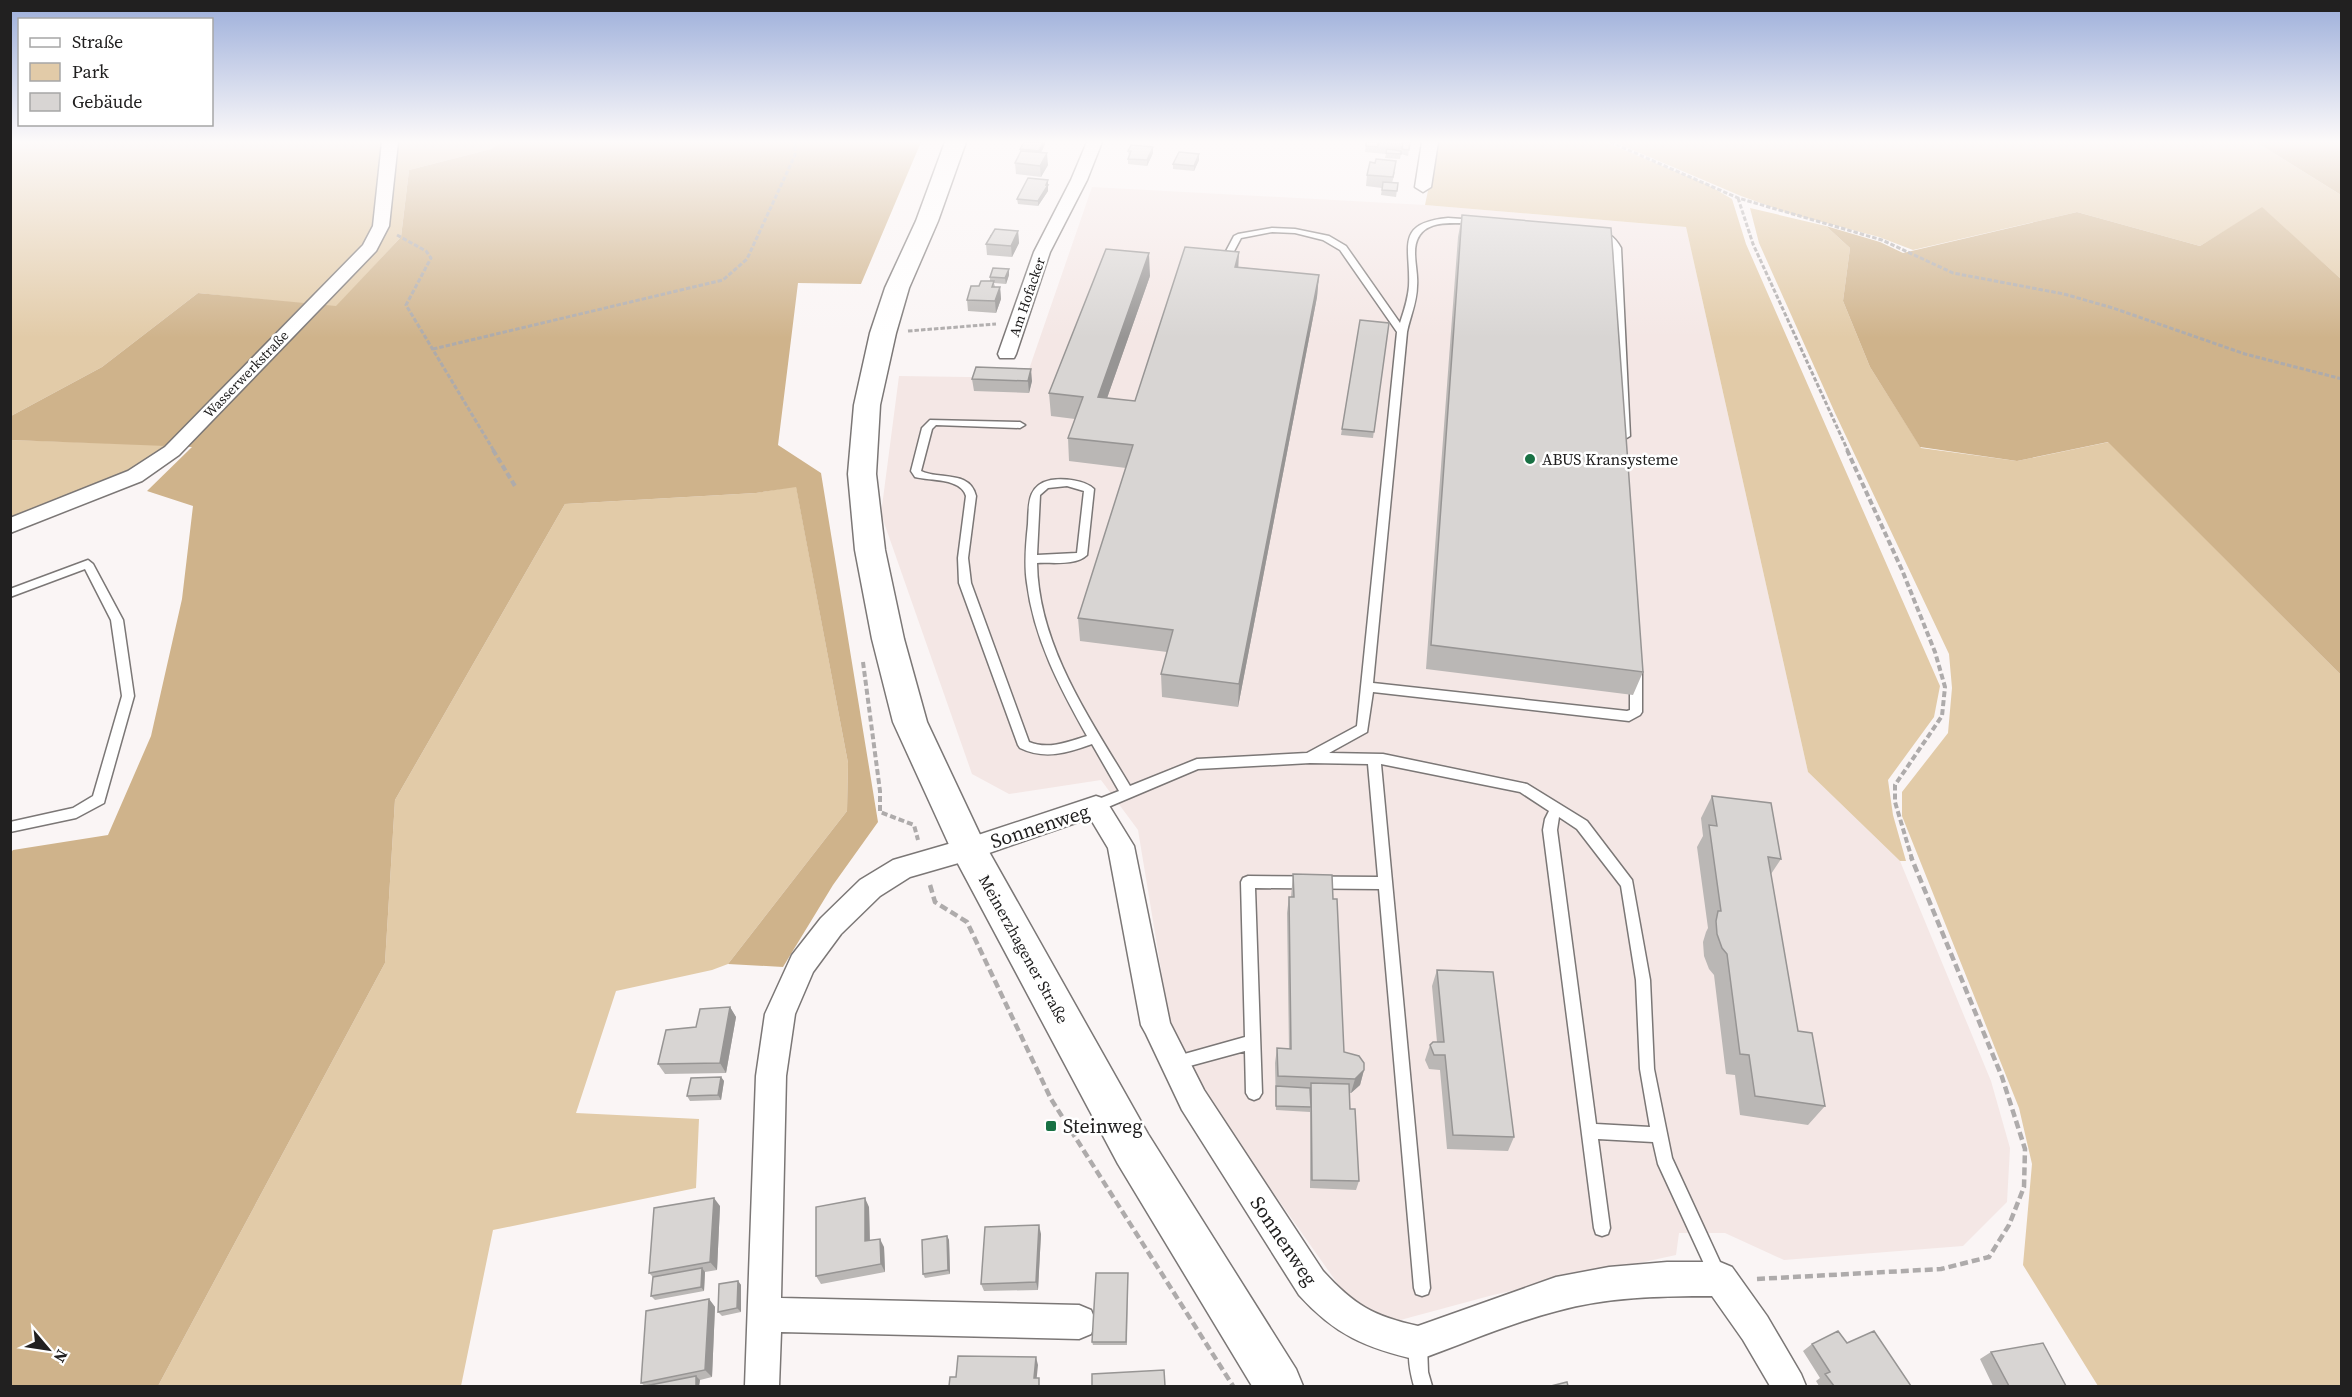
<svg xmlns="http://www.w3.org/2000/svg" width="2352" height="1397" font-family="'Source Serif 4',serif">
<rect width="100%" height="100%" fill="#faf5f5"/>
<path fill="#f4e7e5" d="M1092,187L1425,205L1686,227L1808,772L1900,861L1991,1081L2010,1148L2007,1202L1963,1246L1784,1260L1725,1233H1679L1676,1255L1493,1295L1393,1322L1347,1297L1198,1086L1169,1018L1138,830L1101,780L1009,794L972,774L881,514L899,376L1026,378Z"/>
<path fill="#e2cba8" d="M11,142H502L491,149L409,170L401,237L336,307L198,293L102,367L11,416Z
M1438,142H1605L1708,185L1732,199L1746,244L1940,686L1934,717L1888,780L1893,815L1906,861H1900L1808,772L1686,227L1425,205Z
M1614,142H2256L2341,195V279L2262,208L2200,246L2077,212L1913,250L1879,237L1788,213L1741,196Z
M1750,208L1826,226L1850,248L1843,301L1870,367L1921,448L2017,461L2109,442L2341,675V1386H2098L2023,1265L2032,1164L2019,1108L1902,816V792L1948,733L1952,688L1949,654L1835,413L1759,243Z
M11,440L168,445L125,472L11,519Z
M796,486L848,763L847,811L728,964L712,970L616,991L576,1113L699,1119L696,1188L493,1230L461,1386H158L385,963L395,800L565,504L756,493Z"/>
<path fill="#cfb38b" d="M502,142H921L861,284L798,283L778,445L821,473L878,822L833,885L783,967L728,964L847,811L848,763L796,487L756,493L565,504L395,800L385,963L158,1386H11L10,854L13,850L108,835L151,736L182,599L193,506L147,491L192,447L11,440V416L102,367L198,293L336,306L401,237L409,170L491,149Z
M2256,142H2341V195Z
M2262,207L2341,279V675L2108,442L2017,461L1920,447L1870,367L1843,301L1850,248L1826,226L1880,242L1903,253L2077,212L2200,246Z"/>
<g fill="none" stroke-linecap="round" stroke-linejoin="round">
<defs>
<path id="service" d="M1448,218L1477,220L1481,222L1477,224C1452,223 1415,217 1415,253C1415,264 1418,275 1417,286C1417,302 1410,317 1407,332L1373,683L1627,711L1630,710V672L1636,668L1642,672V712L1640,715L1629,721L1373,692L1367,732L1329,753L1383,754L1527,784L1587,821L1632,880L1650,980L1654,1069L1672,1158L1726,1275L1724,1281L1718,1283L1712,1281L1658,1164L1653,1142L1598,1139L1610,1228L1608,1234L1602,1236L1596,1234L1594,1228L1543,830L1545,819L1549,811L1520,792L1381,764L1430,1288L1428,1294L1422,1296L1416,1294L1414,1288L1379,889L1255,888L1262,1093L1259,1098L1254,1100L1249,1098L1246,1093L1245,1051L1175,1070L1170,1068L1168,1063L1170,1058L1245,1037L1241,882L1243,878L1248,876L1378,877L1368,764L1310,763L1198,769L1101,810L1096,811L1091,810L1090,806L1091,802L1119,791L1092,744C1067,753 1045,760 1020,748L1018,745L959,583L958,558L966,496C961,478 931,481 915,477L911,471L922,428L930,420L1020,422L1025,425L1020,428L936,425L932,429L921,471C940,480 970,470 976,496L968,558L971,583L1029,742C1048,750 1068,742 1087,736C1060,688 1034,639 1027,583C1024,564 1026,543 1028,524C1029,504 1027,485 1051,480C1063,478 1085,480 1094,489L1087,555C1076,566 1052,562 1037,563C1038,645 1090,719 1130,786L1197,759L1307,753L1357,726L1397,332L1340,250L1323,240L1295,233L1272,232L1241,238L1231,257L1224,255L1234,236L1238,234L1272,228L1295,229L1329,236L1346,246L1400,323C1404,311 1408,299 1409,286C1411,248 1394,223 1448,218ZM1067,486L1084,491L1077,553L1037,555L1040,495L1048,488ZM1559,817L1577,829L1621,886L1636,980L1640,1069L1650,1127L1596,1124L1557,830Z
M1593,230C1607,230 1615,237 1621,248L1630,436L1625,439L1620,436L1613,248L1608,240L1593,234Z
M88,560L93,564L123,620L134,696L105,799L104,803L76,818L10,832V822L73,808L93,796L122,696L111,620L85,569L10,597V589Z
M1418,1336L1424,1339L1427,1345L1428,1372L1432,1386H1414C1410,1372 1406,1353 1412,1339Z"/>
<path id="minor" d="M382,142H398L389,226L376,251L179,455L142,481L10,533V518L128,471L165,447L363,245L373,226Z
M1087,142H1102L1087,180L1050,252L1016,354L1014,358H1000L998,354L1034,252L1071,180Z
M1422,142H1438L1431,187L1423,192L1415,187Z
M1096,796L1105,799L1134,846L1170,1023L1204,1090L1323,1271C1354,1305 1373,1316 1418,1326L1556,1277L1609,1267L1667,1262H1720L1732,1267L1767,1316L1801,1374L1806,1386H1770L1743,1340L1712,1296C1660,1296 1607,1297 1557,1311C1510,1323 1463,1344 1418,1360C1366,1348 1335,1335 1299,1295L1182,1110L1146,1034L1141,1025L1108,848L1090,818L969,860L910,877L880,896L841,934L813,972L795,1014L786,1076L781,1298L1079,1305L1091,1310L1096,1322L1091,1334L1079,1339L781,1332L779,1386H745L756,1076L765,1014L792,955L821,918L860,880L893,860L969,838Z"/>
<path id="secondary" d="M945,142H966L938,221L909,288L896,333L880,405L876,474L885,550L904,639L927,722L983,841L1148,1134L1296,1369L1303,1386H1252L1118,1164L956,860L893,722L872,639L855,550L848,474L854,405L870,333L885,288L916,221Z"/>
</defs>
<use href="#service" stroke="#7b7776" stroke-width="3"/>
<use href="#minor" stroke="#7b7776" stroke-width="3"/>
<use href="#secondary" stroke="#7b7776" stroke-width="3"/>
<path stroke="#aeabab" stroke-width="3" stroke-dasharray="4.5 2" stroke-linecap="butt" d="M1610,142L1738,198L1882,240L1953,273L2064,294L2113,308L2245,354L2342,379
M1738,198L1753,244L1848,451
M397,235L426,251L431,258L406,305L494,451
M908,331L996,324
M433,349L723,280L747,259L795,155V142"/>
<path stroke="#aeabab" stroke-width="4" stroke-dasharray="6 3" stroke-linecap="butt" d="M493,450L515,486
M1847,450L1902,570L1935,652L1945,687L1942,716L1895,785V802L1912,859
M863,662L880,791V812L914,825L918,840"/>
<path stroke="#aeabab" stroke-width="4.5" stroke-dasharray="8 4" stroke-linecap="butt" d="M930,885L935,902L967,922L1051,1099L1233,1386
M1757,1279L1941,1269L1989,1257L2009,1225L2024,1187L2025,1149L2002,1077L1911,857"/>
<use href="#service" fill="#fff" fill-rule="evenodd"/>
<use href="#minor" fill="#fff" fill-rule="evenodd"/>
<use href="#secondary" fill="#fff" fill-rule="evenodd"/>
</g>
<path fill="#bab7b5" d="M1046,142L1041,153L1048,165L1041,177L1016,174L1015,163L1020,153V149Z
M1366,142L1410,143L1408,156L1401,154L1400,159L1385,158L1386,154L1365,152Z
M1128,151L1153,153L1147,166L1128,164V159L1129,156Z
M1199,160L1194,171L1173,169V164Z
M1395,172L1392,183H1398L1396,197L1381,195L1382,188L1366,186L1367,175Z
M1048,185V191L1038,206L1018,204L1017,199Z
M1462,215L1643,672L1633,695L1426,669L1458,237Z
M1018,231L1019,243L1012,257L987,255L986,244L990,237V235Z
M1238,267L1319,275L1317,297L1238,707L1162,697L1161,674L1167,652L1080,641L1078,618L1126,468L1069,461L1068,438L1075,419L1051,416L1049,393L1150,276L1107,398L1135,401Z
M1009,275L1006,284L994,283L995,287H1000L1001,299L996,313L968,311L967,300L979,286L990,281V277Z
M1360,320L1389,323L1373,438L1341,435Z
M972,379L1032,381L1029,393L974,391Z
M1712,796L1781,859L1771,874L1798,1031L1825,1106L1808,1125L1740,1115L1735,1075L1726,1074L1714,975L1709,969L1704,956L1703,942L1706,932L1708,928L1697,847L1703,836L1701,818Z
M1293,874L1333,899L1344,1052L1364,1070L1360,1085L1351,1093H1349L1350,1109L1359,1181L1356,1190L1310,1188V1112L1276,1110L1275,1063L1277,1048L1289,1049L1287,913L1289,897H1291Z
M1437,970L1514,1137L1508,1151L1447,1149L1440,1070L1429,1069L1425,1060L1430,1045L1437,1042L1432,986Z
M730,1007L736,1017L726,1073L665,1074L658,1064L696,1027Z
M721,1077L724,1081L721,1100L690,1101L687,1096Z
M720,1206L717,1270L705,1272L704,1291L655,1300L651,1296L653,1277L649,1273Z
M869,1207L870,1241L884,1247L885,1272L821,1284L816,1276Z
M1041,1234L1038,1290L984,1291L981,1284Z
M947,1236L949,1240L950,1274L925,1278L923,1274Z
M1128,1273L1127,1345H1093L1092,1342Z
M738,1281L741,1285V1312L722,1316L718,1312Z
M709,1299L715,1307L712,1377L700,1380L699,1386H645L641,1383Z
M1847,1343L1911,1386H1819L1816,1381L1820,1378L1803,1351L1812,1344Z
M1991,1352L2066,1386H1993L1980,1359Z"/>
<path fill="#979594" d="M1043,142H1046L1039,157V151Z
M1153,147V153L1147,166V160Z
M1047,153L1048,165L1041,177L1040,166Z
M1199,154V160L1194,171V166Z
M1048,180V191L1038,206V201Z
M1018,231L1019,243L1012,257L1011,246Z
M1239,252L1238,275L1235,267Z
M1149,253L1150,276L1099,421L1098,397Z
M1009,269V275L1006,284L1005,278Z
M1319,275L1317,297L1238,707L1239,684Z
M1000,287L1001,299L996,313L995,301Z
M1031,369L1032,381L1029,393L1028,381Z
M730,1007L736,1017L726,1073L720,1063Z
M1364,1070L1360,1085L1351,1093L1355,1079Z
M721,1077L724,1081L721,1100L718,1095Z
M714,1198L720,1206L717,1270L710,1262Z
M865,1198L869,1207L870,1250L865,1241Z
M1039,1225L1041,1234L1038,1290L1036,1282Z
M947,1236L949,1240L950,1274L948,1270Z
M880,1239L884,1247L885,1272L881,1264Z
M702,1268L705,1272L704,1291L701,1287Z
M738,1281L741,1285V1312L737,1308Z
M709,1299L715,1307L712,1377L705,1370Z
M1036,1357L1038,1365L1036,1385L1034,1378Z
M696,1376L700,1380L699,1386H696Z"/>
<path fill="#d8d5d3" stroke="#979594" stroke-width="1.5" d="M1024,142H1043L1039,151L1020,149Z
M1366,142H1378V147L1366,146Z
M1403,142L1410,143L1409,150L1402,149Z
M1131,145L1153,147L1147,160L1128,159L1131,151H1128Z
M1387,149L1401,151V154L1386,153Z
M1021,151L1047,153L1040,166L1015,163Z
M1179,152L1199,154L1194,166L1173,164Z
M1376,159L1396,161L1393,177L1367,175L1370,162L1375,163Z
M1028,178L1048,180L1046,185H1048L1038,201L1017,199Z
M1383,182L1398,183L1397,191L1382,190Z
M1462,215L1611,228L1643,672L1431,645Z
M995,229L1018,231L1011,246L986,244Z
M1185,247L1239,252L1235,267L1319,275L1239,684L1161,674L1173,630L1078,618L1133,445L1068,438L1083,397L1049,393L1106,249L1149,253L1098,397L1135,401Z
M993,268L1009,269L1005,278L990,277Z
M981,281H994L992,287H1000L995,301L967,300L971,286H979Z
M1360,320L1389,323L1374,432L1342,429Z
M976,367L1031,369L1028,381L972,379Z
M1712,796L1771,803L1781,859L1768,857L1798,1031L1812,1033L1825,1106L1755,1096L1749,1055L1740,1054L1727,954L1722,948L1717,934L1716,921L1718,911H1721L1709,825L1717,826Z
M1293,874L1332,875L1333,899H1337L1344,1052L1359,1056L1364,1063V1070L1355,1079L1278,1076L1277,1048L1291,1049L1289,897H1294Z
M1437,970L1493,972L1514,1137L1453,1135L1445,1055H1434L1430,1045L1433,1042H1444Z
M730,1007L720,1063L658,1064L666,1030L696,1027L700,1009Z
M721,1077L718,1095L687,1096L691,1078Z
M1311,1083L1349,1084L1350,1109H1355L1359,1181L1312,1180Z
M1276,1086L1310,1088L1311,1107L1276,1106Z
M714,1198L710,1262L649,1273L654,1208Z
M865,1198V1241L880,1239L881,1264L816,1276V1207Z
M1039,1225L1036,1282L981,1284L985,1227Z
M947,1236L948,1270L923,1274L922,1240Z
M702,1268L701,1287L651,1296L653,1277Z
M1096,1273H1128L1126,1342H1092Z
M738,1281L737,1308L718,1312L719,1284Z
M709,1299L705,1370L641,1383L646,1311Z
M1838,1331L1847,1343L1874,1331L1911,1386H1834L1825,1374L1830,1372L1812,1344Z
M2043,1343L2066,1386H2009L1991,1352Z
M958,1356L1036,1357L1034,1378H1039V1386H949L950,1377H956Z
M1164,1370L1165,1386H1092V1374Z
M696,1376V1386H645Z
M1567,1382L1568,1386H1551Z"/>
<linearGradient id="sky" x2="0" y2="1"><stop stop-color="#9caeda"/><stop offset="0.42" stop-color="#fdfafa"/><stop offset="1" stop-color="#fdfafa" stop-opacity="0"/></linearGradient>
<rect width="2352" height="338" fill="url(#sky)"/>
<g fill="#197144" stroke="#fff" stroke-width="2">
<circle cx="1530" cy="459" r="6"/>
<rect x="1045" y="1120" width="12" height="12" rx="3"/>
</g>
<g text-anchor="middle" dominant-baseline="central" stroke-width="5" stroke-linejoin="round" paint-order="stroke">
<g font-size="14" fill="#212020" stroke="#fff">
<text transform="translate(1027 297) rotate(-71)">Am Hofacker</text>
<text transform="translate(246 374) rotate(-46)">Wasserwerkstraße</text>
</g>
<g font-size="16" fill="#212020" stroke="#fff" text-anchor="start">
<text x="1542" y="459">ABUS Kransysteme</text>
</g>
<g font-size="16" fill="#212020" stroke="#fff">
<text transform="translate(1024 949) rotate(61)">Meinerzhagener Straße</text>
</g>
<g font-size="20" fill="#212020" stroke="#fff">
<text transform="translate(1040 826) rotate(-18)">Sonnenweg</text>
<text transform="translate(1284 1241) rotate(56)">Sonnenweg</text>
</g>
<g font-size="20" fill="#212020" stroke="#fff" text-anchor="start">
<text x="1063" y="1126">Steinweg</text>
</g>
</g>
<rect width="2352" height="1397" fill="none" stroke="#212020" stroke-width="24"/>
<rect x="18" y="18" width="195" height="108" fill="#ffffff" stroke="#a6a6a6" stroke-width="1.5"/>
<rect x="30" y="38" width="30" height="9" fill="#ffffff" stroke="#a6a6a6" stroke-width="1.5"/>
<text x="72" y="48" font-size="18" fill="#212020">Straße</text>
<rect x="30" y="63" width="30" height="18" fill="#e2cba8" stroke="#a6a6a6" stroke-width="1.5"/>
<text x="72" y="78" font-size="18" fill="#212020">Park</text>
<rect x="30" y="93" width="30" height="18" fill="#d8d5d3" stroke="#a6a6a6" stroke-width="1.5"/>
<text x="72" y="108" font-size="18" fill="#212020">Gebäude</text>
<g transform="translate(48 1349) rotate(119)" stroke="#ffffff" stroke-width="4.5" paint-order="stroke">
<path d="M0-4.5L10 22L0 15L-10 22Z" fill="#212020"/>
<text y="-9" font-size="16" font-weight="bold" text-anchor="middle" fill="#212020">N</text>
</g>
</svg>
